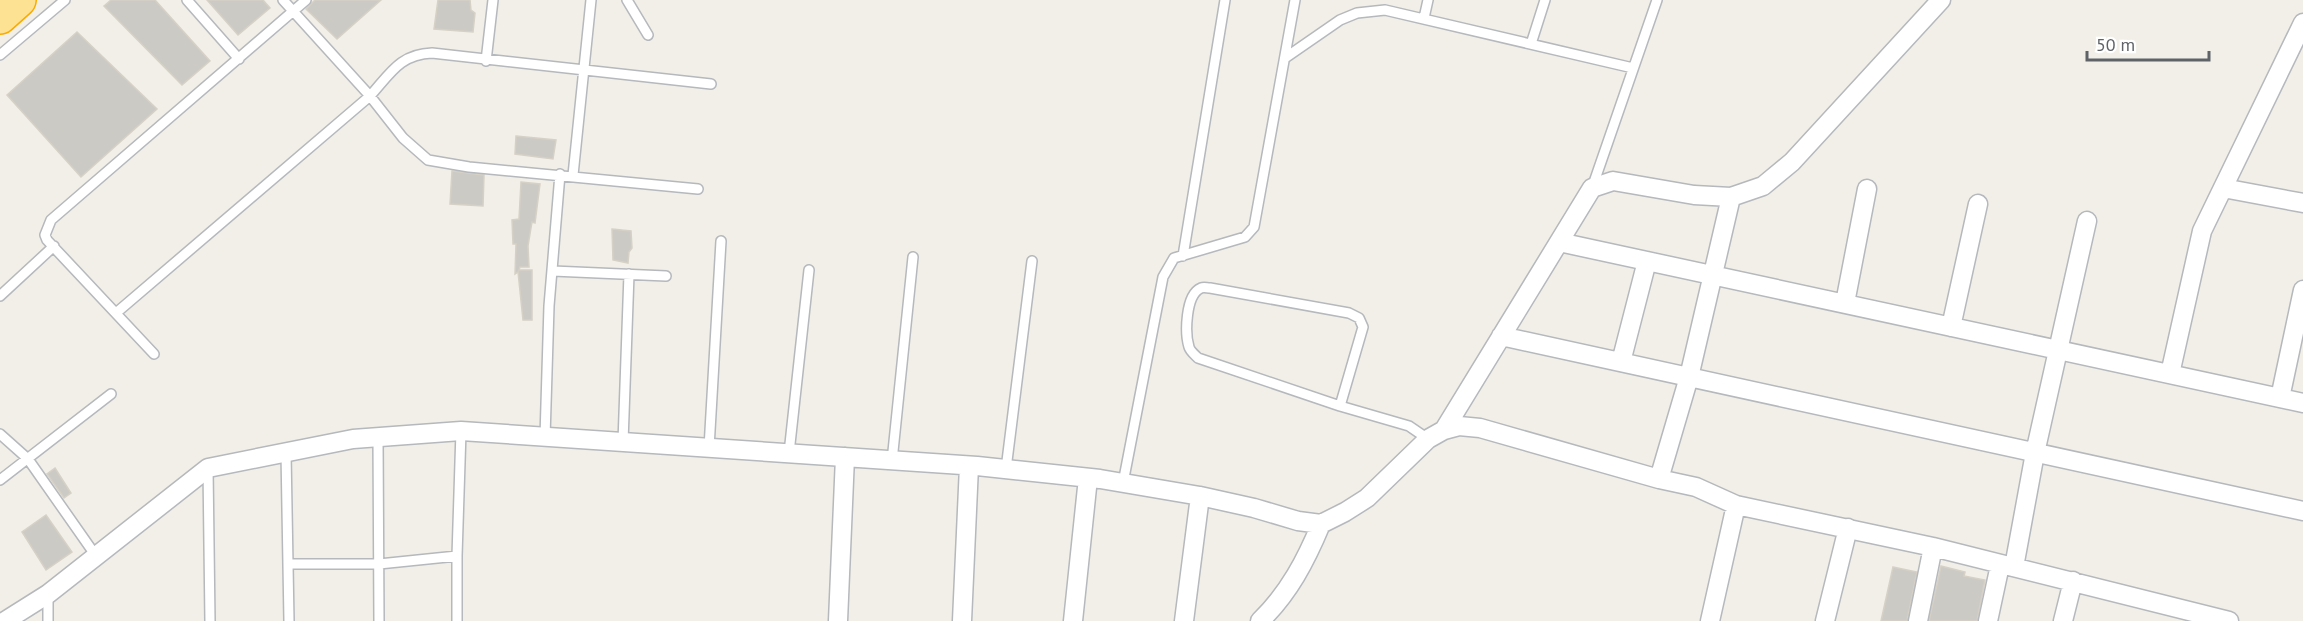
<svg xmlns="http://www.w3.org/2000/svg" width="2303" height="621" font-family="'PT Sans',sans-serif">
<rect width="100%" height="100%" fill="#f1efe8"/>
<path fill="#cccac5" stroke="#d6d1c6" stroke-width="1.5" d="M111,0H155L210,61L182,85L104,6Z
M207,0H263L270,8L238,35Z
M315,0H381L337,39L306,9Z
M438,0H470L471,10L475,13L473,32L434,29Z
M77,32L157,109L81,177L7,95Z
M516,136L556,140L553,159L515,154Z
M452,171L484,175L483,206L450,204Z
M521,182L540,184L535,223L532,222L528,246L529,267H520L519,270H532V320H523L518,272L515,274L516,244H513L512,220L519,219Z
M612,229L631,231L632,248L629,252L628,263L613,260Z
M55,468L71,493L64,498L47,474Z
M46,515L72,552L46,570L22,532Z
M1941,566L1965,572L1964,576L1985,580L1977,621H1929Z
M1893,567L1917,572L1907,621H1881Z"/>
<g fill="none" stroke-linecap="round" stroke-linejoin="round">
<defs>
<path id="lane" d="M187,0L239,59
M283,0L370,96L403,138L428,160L469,167L698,189
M627,0L648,35
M1424,18L1428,0
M1531,44L1545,0
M0,55L65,0
M1285,58L1340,20L1357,13L1385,10L1633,68
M486,61L493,0
M573,175L591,0
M1592,188L1657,0
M1183,256L1225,0
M553,271L666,276
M0,296L54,246
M116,313L370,96C390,74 400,54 432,53L711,84
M154,354L47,240L45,235L51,220L306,0
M1340,406L1363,327L1359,318L1349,313L1210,288C1207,288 1204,287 1201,288C1185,295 1185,334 1189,347C1190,351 1195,355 1198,358L1340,406L1409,426L1428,439
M0,434L28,459L96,556
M545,437L549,306L560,174
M378,438L379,621
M623,442L629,274
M709,448L721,241
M286,453L289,621
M789,453L809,270
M892,461L913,257
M208,468L210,621
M1006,469L1032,261
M0,480L111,394
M1123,483L1163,277L1174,258L1245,237L1254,227L1295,0
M288,564H379L457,556L461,431
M48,594V621
M457,621V556"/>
<path id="street" d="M2223,188L2303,203
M1559,242L2303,403
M1845,303L1867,189
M1951,327L1978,204
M1501,336L2303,511
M1621,362L1647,261
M2170,374L2202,231L2303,23
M2280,398L2303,290
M1444,430L1459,426L1480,428L1659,479L1696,487L1736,505L1933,547L2229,621
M1659,479L1689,377L1731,197
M2014,567L2035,453L2087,221
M5,621L48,594L208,468L353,439L461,431L977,466L1100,479L1200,496L1254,508L1298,521L1321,524L1345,512L1367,498L1428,439L1444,430L1592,188L1613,181L1694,195L1731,197L1763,186L1792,162L1941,0
M838,621L845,457
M962,621L969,466
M1073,621L1088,478
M1184,621L1200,496
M1260,621C1289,593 1306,560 1321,524
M1710,621L1736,505
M1825,621L1848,528
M1918,621L1933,547
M1988,621L2000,565
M2063,621L2073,581"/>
<path id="highway" d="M0,17L19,0"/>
</defs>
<use href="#lane" stroke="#b5b8bc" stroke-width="12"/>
<use href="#street" stroke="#b5b8bc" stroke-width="21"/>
<use href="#highway" stroke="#f9ab00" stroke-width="36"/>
<use href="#lane" stroke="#fff" stroke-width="9"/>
<use href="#street" stroke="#fff" stroke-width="18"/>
<use href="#highway" stroke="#fde293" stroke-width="33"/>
</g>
<path d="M2087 51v9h122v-9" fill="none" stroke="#5f6368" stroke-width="3"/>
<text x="2096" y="51" font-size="18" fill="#5f6368" stroke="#ffffff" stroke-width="4.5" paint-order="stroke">50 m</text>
</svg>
